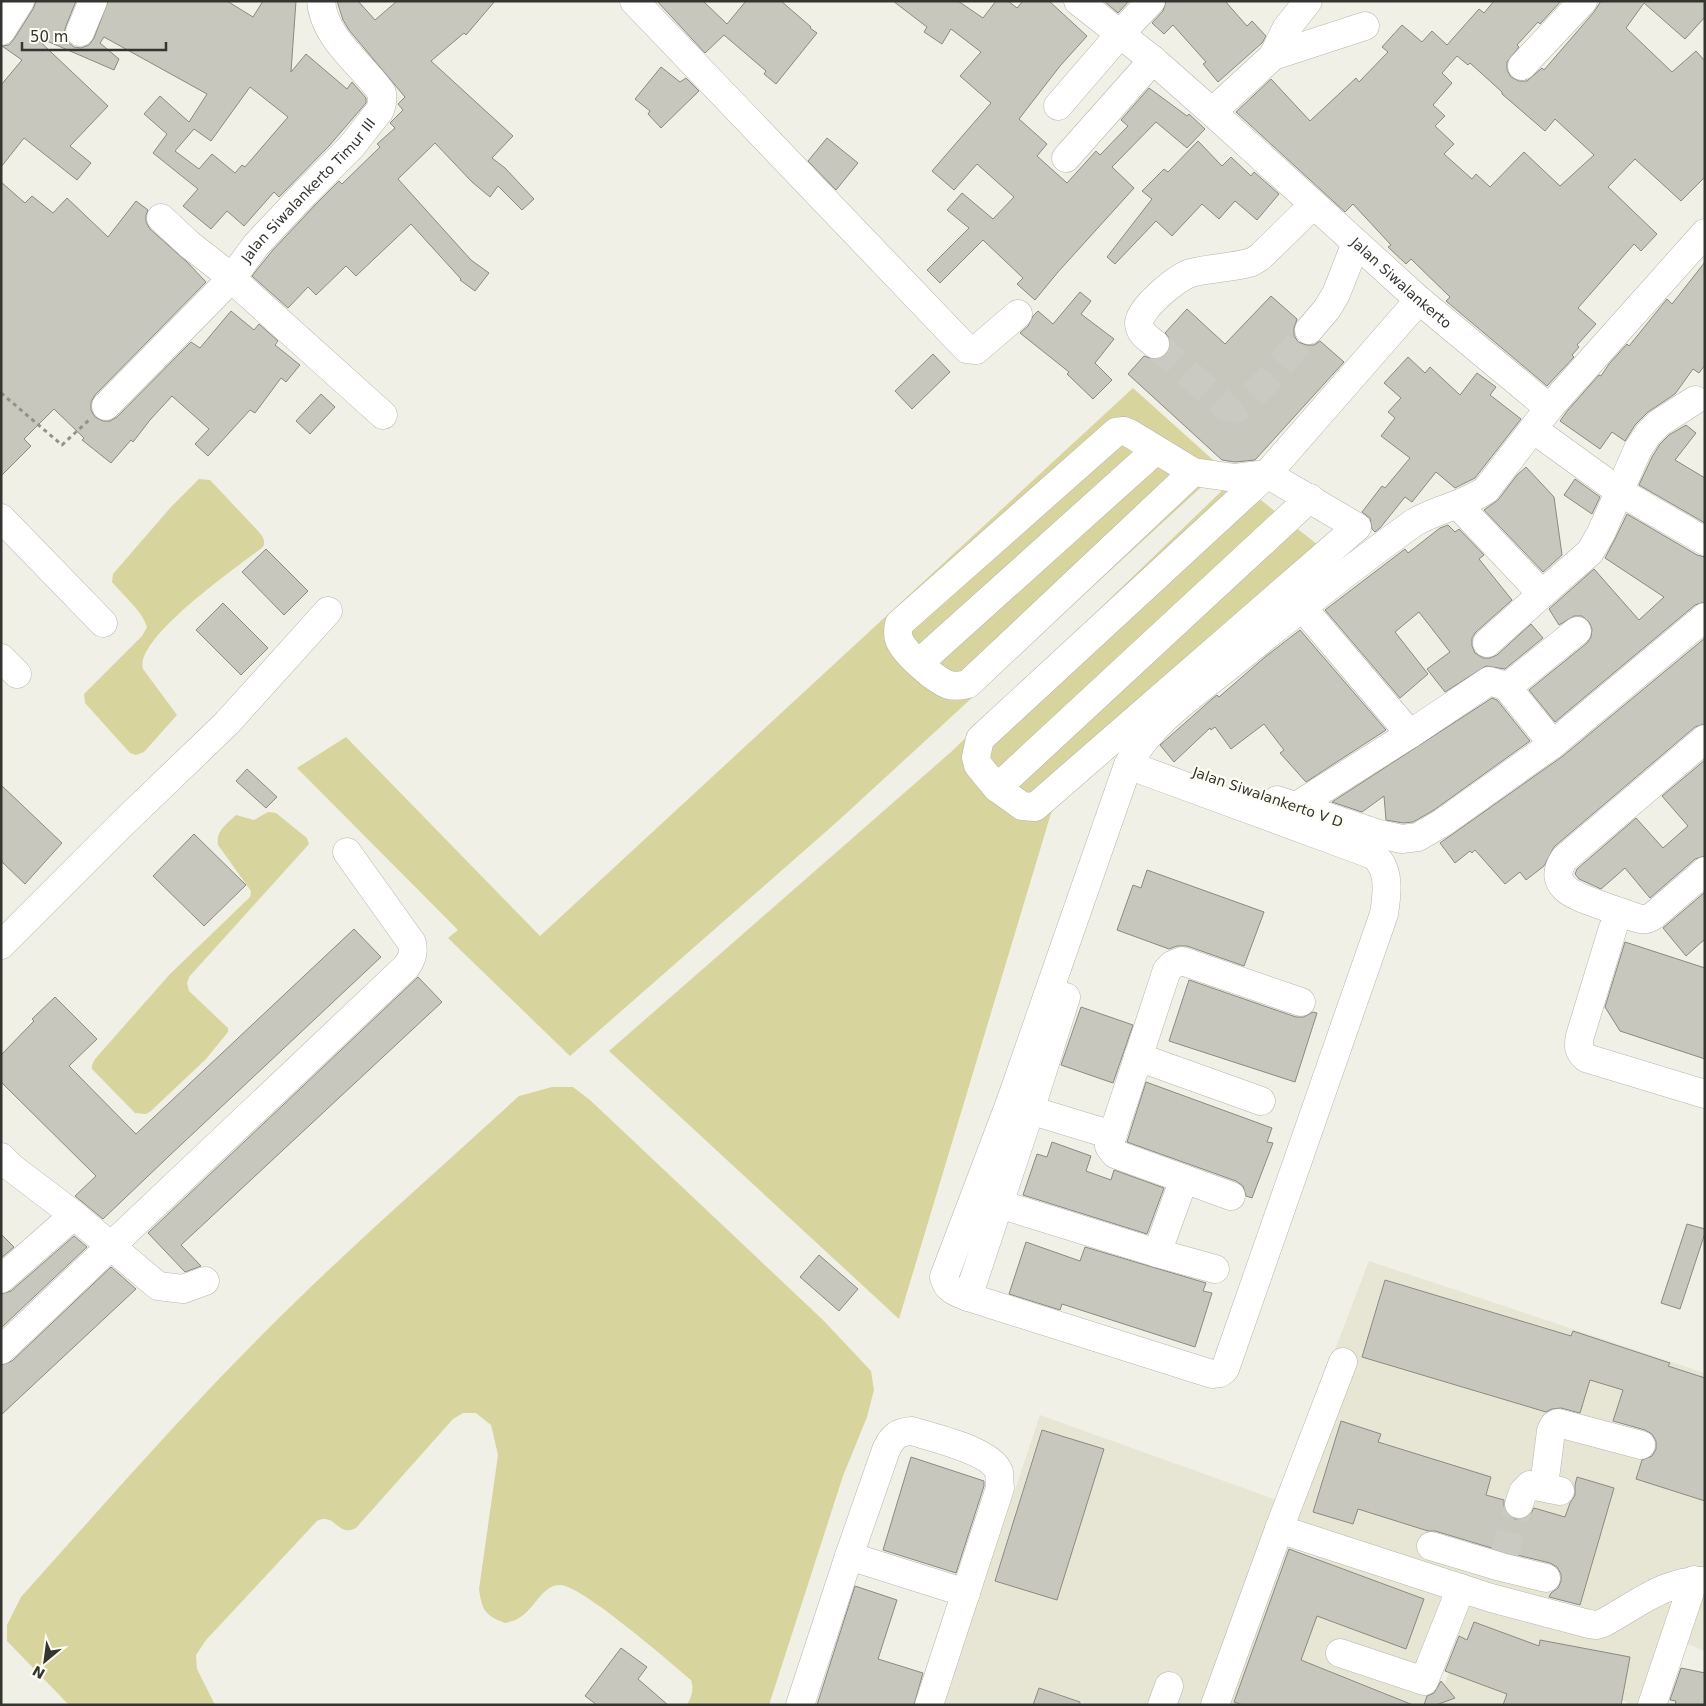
<svg xmlns="http://www.w3.org/2000/svg" width="1706" height="1706" font-family="'DejaVu Sans',sans-serif">
<rect width="100%" height="100%" fill="#f0f0e7"/>
<path fill="#e7e6d5" fill-rule="evenodd" d="M1369,1261L1705,1373V1378L1672,1368L1637,1479L1705,1501V1651L1664,1635L1638,1705H1627V1702L1577,1685L1503,1705H1438L1455,1698L1444,1685L1449,1672L1467,1640L1450,1633L1424,1705H1385L1389,1694L1301,1660L1286,1648L1303,1654L1313,1626L1295,1619L1316,1557L1289,1547L1234,1702L1243,1705H1090L1039,1688L1033,1705H943L1040,1415L1277,1500ZM1385,1280L1554,1331L1531,1408L1363,1357ZM1573,1331L1669,1363L1644,1442L1610,1431L1623,1390L1590,1380L1576,1423L1546,1413ZM1341,1421L1381,1434L1353,1524L1313,1511ZM1041,1430L1104,1450L1057,1600L995,1580ZM1399,1449L1491,1477L1471,1544L1379,1515ZM1577,1477L1614,1488L1579,1610L1548,1601L1556,1574L1494,1556L1510,1502L1565,1517ZM1333,1565L1424,1599L1405,1649L1314,1615Z"/>
<path fill="#d8d49d" d="M1133,388L1222,468L838,821L570,1056L448,938L458,930L297,768L346,737L540,936Z
M199,479L210,480L259,532C263,537 266,541 263,547C239,566 134,638 143,669L177,715L144,752L136,755L130,753L85,703L84,694L142,636L147,627C143,612 122,594 112,582L113,574L171,507Z
M1234,479L1327,552L1052,810L899,1319L609,1051L951,752Z
M268,812L276,813L307,838L309,844L189,977L187,983L189,991L228,1028V1032L206,1059L151,1111L146,1114L135,1113L92,1069V1065L95,1059L170,974L250,897L251,891L218,845C215,831 227,824 236,815L254,820Z
M552,1087H573L590,1100L823,1320L871,1371L874,1390L867,1417L843,1476L769,1705H687C692,1696 694,1690 691,1680C671,1663 580,1584 560,1585C542,1585 534,1610 519,1618C515,1621 509,1622 505,1623C485,1615 482,1611 479,1589L498,1455L491,1425L476,1413H463L453,1419L356,1528C337,1538 336,1512 317,1521L206,1640L196,1655L197,1669L215,1705H69L7,1641V1625L21,1597C100,1509 178,1419 262,1335C344,1252 433,1175 519,1096Z"/>
<path fill="#c7c7be" stroke="#8a8a82" fill-rule="evenodd" d="M36,1H76L66,26L64,33L68,42L74,47L81,48L89,45L94,38L108,1H227L253,17L263,1H296L291,72L306,54L347,89L352,82L366,98V103L329,146L279,197L274,192L244,226L227,211L211,229L183,206L198,189L153,153L167,134L144,114L160,96L189,122L207,94L104,37L100,43L119,59L114,70L33,35L108,106L70,146L91,163L77,180L24,138L1,167V85L22,60L2,46L9,45L14,39L33,9ZM250,87L288,117L245,167L242,165L235,173L212,154L199,169L175,151L194,129L211,141Z
M337,1H358L375,20L397,1H495L466,35L464,33L431,61L513,136L492,158L505,168L534,199L522,210L498,186L490,197L472,182L435,143L398,179L471,260L489,273L475,291L460,280L461,279L411,224L356,276L346,266L316,295L308,287L288,308L252,276L272,251L316,204L339,181L342,184L380,147L377,144L395,128L390,123L403,110L398,104L405,97L349,30L343,20Z
M657,1H703L727,24L746,1H781L811,27L810,28L817,33L776,84L764,74L766,71L724,35L705,53Z
M893,1H958L983,18L996,1H1008L1017,8L1023,1H1049L1087,36L1060,66L1019,119L1047,144L1037,156L1067,183L1096,151L1100,155L1128,126L1121,120L1149,88L1187,116L1189,114L1205,129L1187,148L1156,122L1112,167L1134,188L1058,272L1035,300L1017,284L1023,278L983,240L940,283L927,270L969,228L947,210L962,193L993,219L1014,197L977,164L954,190L932,171L991,103L960,76L981,52L951,29L942,44L924,32L927,27Z
M1104,1H1129L1118,13Z
M1166,1H1225L1247,26L1252,21L1266,36L1262,43L1218,82L1203,64L1206,62L1173,25L1164,34L1152,23L1163,11Z
M1494,1H1561L1540,24L1538,22L1517,45L1519,47L1507,62V70L1511,77L1519,81H1527L1542,68L1544,70L1594,12L1601,1H1705V17L1685,39L1644,3L1626,28L1672,72L1696,51L1705,61V177L1681,201L1635,159L1608,187L1657,234L1641,251L1634,244L1578,308L1596,324L1577,345L1579,347L1572,355L1574,357L1547,386L1446,301L1450,297L1411,259L1406,264L1388,247L1391,245L1353,204L1345,212L1236,112L1271,79L1310,121L1356,78L1359,82L1388,52L1382,47L1402,25L1422,42L1432,31L1447,45L1479,9L1484,13ZM1457,56L1468,65L1470,63L1502,92V94L1545,131L1555,119L1594,155L1560,186L1524,152L1490,187L1476,174L1472,179L1444,154L1454,144L1435,126L1445,116L1433,105L1452,83L1442,73Z
M661,67L680,82L686,78L699,91L661,128L648,114L650,111L635,99Z
M827,138L858,163L836,190L808,161Z
M1198,141L1222,166L1231,157L1251,176L1254,172L1279,194L1257,220L1235,201L1219,219L1202,204L1172,236L1156,221L1115,264L1107,257L1152,199L1142,191L1164,169L1168,172Z
M1,182L25,203L32,196L53,213L67,198L108,237L136,201L148,210L146,215V222L150,229L187,262L206,282L95,395L91,402V410L95,417L103,421H110L117,417L191,342L200,348L231,311L254,330L259,324L278,341L275,345L300,365L286,382L281,378L255,413L250,410L208,456L195,444L209,429L172,396L150,420L133,442L131,440L111,463L82,440L84,438L54,409L24,439L31,446L1,476Z
M1705,262V365L1699,373L1693,369L1675,394L1648,412L1635,425L1625,441L1612,432L1600,449L1560,421L1568,410L1599,375L1601,376L1609,364L1627,344L1629,346L1667,299L1672,304Z
M1080,292L1091,301L1081,314L1114,339L1095,363L1112,380L1093,399L1067,374L1069,372L1020,333L1028,326L1033,316L1038,311L1053,324Z
M1271,296L1297,319L1294,328V335L1298,342L1307,345H1314L1320,341L1344,362L1255,460L1235,462L1222,460L1128,374L1144,356L1153,359L1161,358L1167,354L1170,346V339L1165,333L1187,309L1225,344Z
M933,354L950,372L912,409L895,391Z
M1408,357L1425,373L1430,367L1460,395L1477,373L1496,387L1490,395L1521,419L1475,478L1455,488L1436,472L1412,502L1405,497L1380,528L1375,532L1372,529L1370,518L1362,512L1382,486L1385,488L1410,458L1381,436L1395,418L1388,412L1401,398L1384,383Z
M321,394L335,407L310,434L296,421Z
M1686,425L1696,433L1675,460L1705,478V523L1639,485L1652,457L1660,444L1669,435Z
M1526,467L1554,497L1562,555L1543,572L1484,510L1498,500L1517,475Z
M1575,479L1600,497L1592,514L1564,495Z
M1627,514L1697,555L1705,557V602L1695,605L1555,722L1529,690L1587,643L1591,637L1592,629L1589,622L1582,616H1574L1559,625L1549,609L1594,569L1639,620L1664,597L1605,558L1615,539Z
M1448,525L1455,532L1459,529L1484,555L1479,559L1512,600L1476,632L1472,638V646L1475,653L1483,658H1490L1497,655L1531,624L1543,638L1505,669L1486,666L1445,692L1427,669L1450,652L1419,612L1395,632L1428,674L1400,698L1325,610L1405,549L1408,553L1440,528Z
M266,549L308,591L284,615L242,572Z
M223,603L268,648L241,675L196,630Z
M1300,630L1386,730L1306,782L1280,753L1284,750L1264,724L1231,749L1215,727L1211,730L1210,728L1174,762L1160,745L1212,699L1217,695L1219,697L1265,657Z
M1705,638V724L1695,727L1554,847L1544,866L1526,880L1520,872L1505,884L1475,850L1472,853L1470,851L1455,863L1440,843L1563,756Z
M1492,698L1497,700L1530,741L1434,810L1413,822L1403,823L1386,820L1384,796L1362,812L1332,802Z
M1705,760V856L1695,859L1650,898L1625,868L1601,889L1579,879L1575,874L1577,869L1636,818L1663,848L1688,826L1662,796Z
M247,769L277,797L266,808L236,781Z
M1,785L62,843L25,884L1,861Z
M194,834L246,885L204,926L153,876Z
M1147,870L1264,912L1244,966L1187,946H1177L1169,949L1117,930L1133,885L1141,888Z
M1705,892V939L1686,956L1663,928Z
M354,929L381,957L168,1157L103,1219L75,1196L96,1176L1,1082V1055L34,1021L32,1019L55,997L97,1039L69,1066L136,1134Z
M1625,942L1705,968V1059L1620,1031L1605,1007Z
M418,977L442,1002L181,1245L201,1266L185,1272L148,1233Z
M1189,980L1296,1017H1304L1313,1012L1317,1013L1295,1082L1169,1041Z
M1081,1007L1133,1025L1113,1083L1061,1065Z
M1146,1082L1272,1128L1267,1142L1273,1143L1252,1198L1246,1196L1243,1186L1236,1181L1127,1142Z
M1052,1142L1091,1156L1086,1171L1111,1180L1114,1170L1164,1188L1147,1234L1023,1195L1037,1154L1047,1157Z
M1687,1224L1705,1229V1233L1680,1309L1661,1303Z
M1,1234L14,1247L1,1258Z
M74,1236L87,1247L1,1328V1294L11,1291Z
M1026,1242L1080,1261L1085,1247L1206,1283L1203,1291L1212,1293L1195,1347L1062,1304L1060,1310L1009,1294Z
M819,1255L858,1289L839,1311L800,1277Z
M111,1267L136,1289L1,1415V1365L12,1361Z
M1385,1280L1571,1336L1573,1331L1670,1363L1668,1366L1705,1378V1501L1636,1479L1642,1460L1652,1456L1656,1449V1441L1652,1434L1645,1430L1613,1421L1623,1390L1590,1380L1580,1413L1561,1408L1552,1409L1546,1412L1362,1357Z
M1341,1421L1381,1434L1378,1442L1491,1477L1486,1495L1504,1500V1508L1507,1514L1515,1519H1523L1529,1516L1534,1508L1565,1517L1570,1503L1575,1495V1485L1577,1477L1614,1488L1580,1605L1549,1597L1551,1593L1558,1588L1561,1581V1574L1557,1567L1550,1563L1505,1552L1435,1531H1428L1358,1509L1353,1524L1313,1512Z
M1042,1430L1104,1449L1057,1600L995,1581Z
M911,1457L984,1481V1486L956,1573L883,1550Z
M1289,1549L1424,1599L1406,1649L1317,1616L1301,1660L1413,1705H1243L1234,1702Z
M855,1586L897,1600L878,1659L923,1673L914,1705H817Z
M1474,1622L1539,1646L1540,1640L1630,1657L1621,1705H1503L1507,1694L1445,1671L1459,1636L1467,1640Z
M621,1648L647,1667L638,1679L668,1705H597L585,1696Z
M1681,1668L1705,1673V1705H1675L1676,1701L1670,1700Z
M1441,1681L1455,1698L1436,1705H1424L1427,1696L1434,1693Z
M1039,1688L1080,1702V1705H1033Z"/>
<g fill="none" stroke-linecap="round" stroke-linejoin="round">
<path stroke="#cacac2" stroke-width="28" stroke-dasharray="28 14" stroke-linecap="butt" d="M1155,344L1226,407C1230,408 1232,409 1237,408C1251,403 1297,345 1309,330
M1503,1559L1519,1504"/>
<defs>
<g id="minor">
<path d="M634,1L967,349L976,350L1018,314"/>
<path id="s1" d="M1078,1L1153,60L1212,112L1419,300L1549,408"/>
<path d="M1,31L20,1"/>
<path d="M80,32L93,1"/>
<path d="M1273,56L1286,29L1308,1"/>
<path d="M1522,66L1583,1"/>
<path d="M1058,106L1120,34L1151,1"/>
<path d="M1212,112L1273,56L1365,26"/>
<path d="M1066,158L1153,60"/>
<path d="M161,218L190,245L222,270L383,415"/>
<path d="M1309,330L1327,309L1336,294L1356,243"/>
<path d="M1155,344C1148,338 1139,333 1139,323C1139,309 1177,277 1191,273C1210,268 1232,268 1252,262L1260,257L1313,205"/>
<path id="s2" d="M106,406L231,279L256,245L305,193L351,147L380,110L382,103V93C362,64 324,39 321,1"/>
<path d="M1533,429L1620,492L1705,541"/>
<path d="M1193,472L968,684C962,685 956,687 949,685C935,680 904,653 899,639C897,634 898,629 899,624L1116,432L1124,431L1129,433L1193,472L1235,478L1267,474L1357,527L1035,807L1022,806L997,788L978,765L976,757L980,739L1267,474L1419,300"/>
<path d="M1458,505L1542,594L1590,552L1601,533L1638,449L1648,434L1659,423L1695,400"/>
<path d="M1,518L103,623"/>
<path d="M1302,607L1410,734"/>
<path d="M1487,643L1542,594"/>
<path d="M1,658L17,674"/>
<path d="M919,663L1156,450"/>
<path d="M1506,686L1553,744"/>
<path d="M1705,739L1564,859C1544,889 1582,898 1603,906C1615,910 1628,915 1640,919H1647L1653,916L1705,871"/>
<path d="M1128,765L1373,855C1391,868 1387,895 1384,914L1225,1369L1220,1373L1212,1374L968,1297C956,1292 947,1290 944,1277L1010,1103L1128,765C1151,721 1196,693 1234,662C1293,614 1353,566 1415,522C1438,509 1464,505 1486,490L1549,408L1705,233"/>
<path d="M997,788L1310,498"/>
<path d="M1277,800L1379,834L1402,839L1418,837L1442,823L1553,744L1705,617"/>
<path d="M1295,807L1410,734L1489,681L1506,686L1510,685L1577,631"/>
<path d="M1613,928L1580,1036C1578,1046 1578,1051 1586,1058L1705,1094"/>
<path d="M1,945L122,824L227,723L328,611"/>
<path d="M1138,1057L1261,1101"/>
<path d="M1013,1105L1112,1135"/>
<path d="M1,1157L12,1168L74,1215"/>
<path d="M1231,1196L1115,1154L1109,1146L1167,970L1172,965L1182,961L1301,1002"/>
<path d="M999,1204L1157,1253L1215,1269"/>
<path d="M1157,1253L1184,1179"/>
<path d="M1,1279L74,1215L158,1286L183,1289L205,1281"/>
<path d="M968,1297L1028,1117L1066,997"/>
<path d="M1,1350L406,967C412,959 414,953 412,943L347,852"/>
<path d="M1544,1486L1551,1431L1554,1425L1558,1423L1641,1445"/>
<path d="M1519,1504L1523,1492L1530,1485L1560,1491"/>
<path d="M1279,1529L1491,1598L1589,1624L1597,1625L1603,1623C1635,1606 1666,1579 1705,1581"/>
<path d="M1431,1546L1501,1567L1546,1578"/>
<path d="M849,1556L966,1593"/>
<path d="M1340,1653L1424,1681L1461,1588"/>
<path d="M800,1705L849,1556L886,1450C892,1437 897,1432 912,1431C933,1438 991,1450 999,1472C1000,1477 999,1483 1000,1488L929,1705"/>
<path d="M1162,1705L1169,1686"/>
<path d="M1215,1705L1279,1529L1343,1362"/>
<path d="M1652,1705L1694,1580"/>
</g>
</defs>
<use href="#minor" stroke="#b6b5ad" stroke-width="29"/>
<path stroke="#92928b" stroke-width="3" stroke-dasharray="4 4" stroke-linecap="butt" d="M1,393L62,445L89,420"/>
<use href="#minor" stroke="#fff" stroke-width="28"/>
</g>
<g text-anchor="middle" dominant-baseline="central" stroke-width="4.5" stroke-linejoin="round" paint-order="stroke">
<g font-size="14" fill="#343430" stroke="#fdfdf4">
<text stroke="none"><textPath href="#s2" startOffset="296">Jalan Siwalankerto Timur III</textPath></text>
<text stroke="none"><textPath href="#s1" startOffset="429">Jalan Siwalankerto</textPath></text>
<text transform="translate(1268 797) rotate(19)">Jalan Siwalankerto V D</text>
</g>
</g>
<rect width="1706" height="1706" fill="none" stroke="#343430" stroke-width="5"/>
<g transform="translate(45 1661) rotate(209)" stroke="#fdfdf4" stroke-width="4" paint-order="stroke">
<path d="M0-4L9 19L0 12L-9 19Z" fill="#343430"/>
<text y="-8" font-size="14" font-weight="bold" text-anchor="middle" fill="#343430">N</text>
</g>
<path d="M22 42v8h144v-8" fill="none" stroke="#343430" stroke-width="2.5"/>
<text x="30" y="42" font-size="15" fill="#343430" stroke="#fdfdf4" stroke-width="4" paint-order="stroke">50 m</text>
</svg>
